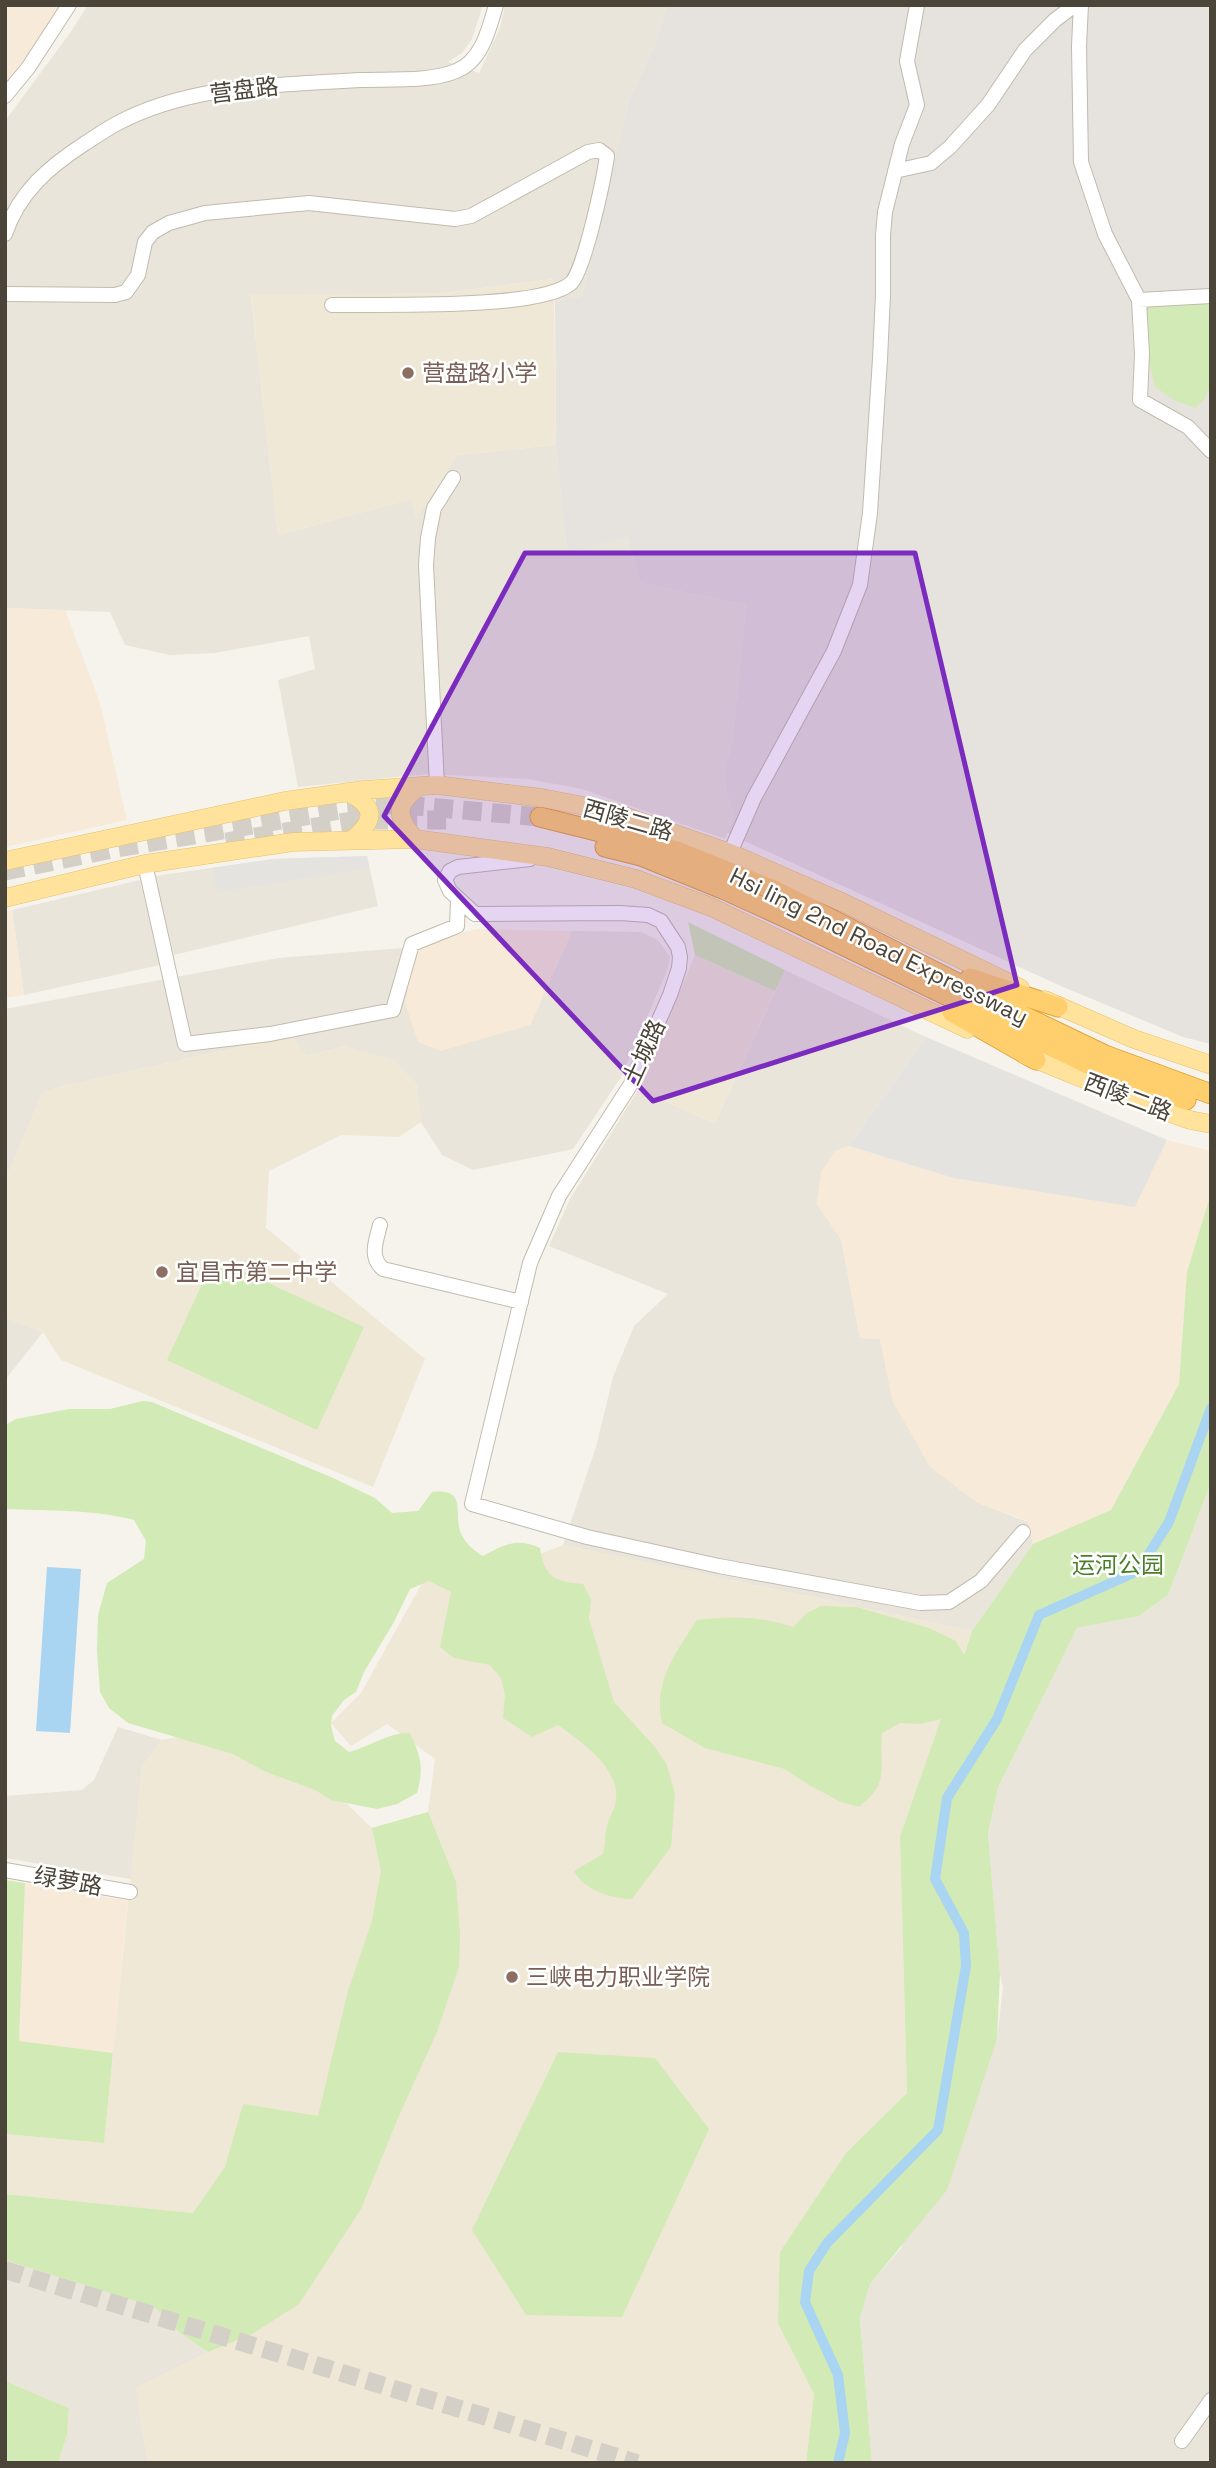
<svg xmlns="http://www.w3.org/2000/svg" width="1216" height="2468" font-family="'Space Grotesk','Noto Sans SC',sans-serif">
<rect width="100%" height="100%" fill="#f6f3ec"/>
<path fill="#eae5da" d="M88,5H483L472,39L462,53L448,62L479,73L500,28L505,5H667L654,47L629,100L582,296L555,302L554,279L444,293L251,296L278,535L411,499L416,519L457,455L556,445L567,552L627,537L640,583L746,605L732,742L724,773L727,795L734,815L725,839L582,789L528,779L428,774L298,787L278,680L315,669L309,636L215,653L170,655L125,645L110,612L5,608V121L70,33Z
M367,856L378,906L174,955L155,876L273,859Z
M140,880L160,965L24,995L12,910Z
M572,931L641,932L658,940L670,957L667,971L621,1077L573,1149L473,1170L442,1155L421,1122L416,1083L345,1046L307,1056L290,1036L59,1087L42,1094L5,1181V1009L278,958L415,947L530,1025Z
M785,970L926,1037L849,1146L835,1151L817,1204L841,1239L860,1338L880,1339L893,1402L976,1502L1028,1522L1033,1544L972,1631L563,1545L596,1447L613,1377L634,1326L668,1294L549,1246L570,1199L638,1090L715,1123Z
M5,1317L43,1332L5,1380Z
M1211,1483V2463H872L860,2318L870,2284L901,2248L997,2039L1003,1988L1000,1974L988,1835L998,1788L1077,1628L1139,1616L1168,1595Z
M118,1727L162,1740L142,1767L131,1879L5,1858V1796L82,1790L94,1780Z
M5,2260L154,2307L180,2333L208,2352L136,2388L148,2463H58L67,2435L69,2408L5,2381Z"/>
<path fill="#f7ead8" d="M5,5H63L5,85Z
M5,608L65,610L100,703L127,820L5,847Z
M12,910L24,995L5,998V911Z
M476,929L572,931L530,1025L441,1051L418,1042L405,1003L415,947Z
M1167,1140L1211,1151V1193L1187,1272L1179,1384L1111,1510L1033,1544L1028,1521L976,1502L930,1467L893,1402L880,1339L860,1338L841,1239L817,1204L821,1172L835,1151L849,1146L953,1178L1135,1206Z
M25,1883L128,1901L113,2053L19,2041Z"/>
<path fill="#e6e2dd" d="M667,5H1211V1044L1183,1037L1061,986L727,833L734,815L727,795L724,773L732,742L746,605L640,583L627,537L567,553L556,445L555,302L582,296L629,100L654,47Z"/>
<path fill="#efe8d6" d="M554,279L556,445L457,455L416,520L411,499L278,535L251,295L444,293Z
M695,955L775,991L715,1123L638,1090Z
M290,1036L307,1056L345,1046L394,1060L416,1083L421,1122L399,1137L341,1135L269,1171L266,1228L425,1359L373,1487L61,1360L43,1332L5,1317V1181L42,1094L59,1087Z
M563,1545L972,1631L900,1836L907,2093L846,2153L778,2324L814,2394L806,2463H148L136,2388L208,2352L193,2213L5,2194V2134L104,2143L142,1767L162,1740L262,1722L372,1828L428,1812L435,1759L387,1724L351,1746L331,1723L361,1693L426,1576L468,1582Z"/>
<path fill="#d2eab5" d="M1211,301V385L1204,400L1195,408L1174,400L1155,387L1147,353L1146,306Z
M688,922L785,970L775,991L695,955Z
M1211,1193V1483L1168,1595L1139,1616L1077,1628L998,1788L988,1834L1000,1974L997,2039L947,2190L870,2284L860,2318L872,2463H806L814,2394L778,2324L780,2252L846,2153L907,2093L900,1836L941,1719L920,1724L900,1723L882,1733C879,1767 891,1782 859,1807L841,1802L809,1785L785,1769L705,1748L662,1723C653,1682 676,1652 697,1620C731,1616 760,1616 793,1627L807,1613L821,1606L857,1607L929,1628L956,1641L964,1655L972,1631L1033,1544L1111,1510L1179,1384L1187,1272Z
M214,1258L364,1327L317,1430L167,1360Z
M143,1401L152,1402L333,1478L375,1498L392,1513L418,1511L432,1492C467,1488 454,1511 460,1531C463,1541 474,1551 483,1556C504,1545 516,1537 540,1548C544,1577 555,1582 583,1584L591,1599L589,1619L614,1702L654,1746L666,1763L675,1794L671,1847L632,1899C612,1899 584,1890 574,1871L603,1854C606,1845 604,1835 607,1826C609,1817 615,1810 616,1801C620,1767 581,1742 558,1725L532,1737L503,1718L505,1695L501,1678L490,1665L454,1658L440,1647L451,1592L429,1581L410,1589L394,1622L364,1672L356,1692L344,1700L332,1716L331,1726L335,1741L349,1752C369,1747 389,1732 410,1733C421,1757 424,1767 417,1793L397,1804L377,1809L331,1800L315,1790L264,1771L233,1754L128,1723L109,1708L100,1692L97,1651L98,1615L107,1583L144,1559L146,1541L134,1520C92,1509 48,1511 5,1509V1425L16,1419L69,1409H110Z
M428,1812L456,1882L460,1934L459,1967L437,2032L398,2118L361,2209L299,2304L252,2334L208,2352L180,2333L154,2307L5,2260V2194L193,2213L225,2167L243,2104L318,2116L348,1991L372,1921L381,1871L372,1828Z
M5,1880L25,1883L19,2041L113,2053L104,2143L5,2134Z
M558,2052L655,2058L709,2129L622,2317L526,2315L472,2230Z
M5,2381L69,2408L67,2435L58,2463H5Z"/>
<path fill="#e5e3e0" d="M367,856L369,868L217,892L212,868L273,859Z
M926,1037L1167,1140L1135,1207L953,1178L849,1146Z"/>
<path fill="#a9d4f2" d="M47,1567L81,1569L70,1733L36,1731Z"/>
<g fill="none" stroke-linecap="round" stroke-linejoin="round">
<path stroke="#a9d4f2" stroke-width="10" d="M838,2463L845,2433L838,2375L805,2302L809,2271L827,2243L938,2130L966,1966L964,1933L935,1879L947,1798L997,1719L1039,1615L1138,1571L1169,1522L1211,1408"/>
<path stroke="#d4d0c8" stroke-width="18" stroke-dasharray="18 9" stroke-linecap="butt" d="M5,2270L637,2463"/>
<path stroke="#d4d0c8" stroke-width="19" stroke-dasharray="19 10" stroke-linecap="butt" d="M226,842L358,820H453
M5,871L117,848L346,809L394,804L540,817"/>
<defs>
<path id="minor" d="M1081,5L1079,46L1081,162L1105,234L1139,300L1142,354L1140,400L1188,427L1211,451
M5,96L28,68L69,5
M895,171L931,163L950,147L988,105L1025,50L1055,20L1075,5
M5,234C19,192 49,167 84,144C95,137 105,130 116,124C190,84 279,85 361,80C389,79 431,82 456,71C482,61 489,29 496,5
M5,294L115,295L126,292L138,275L145,242L153,232L169,223L205,213L309,203L455,219L471,216L588,152L599,150L607,156C604,177 584,274 570,284C537,310 379,304 332,305
M1139,300L1211,296
M437,785L426,565L428,538L434,508L453,478
M730,853L754,798L834,651L860,585L870,513L880,359L883,295V235L885,212L902,144L917,105L907,61L917,5
M530,859L458,867L450,871L445,880L450,891L475,914L620,913L648,915L661,921L678,947L680,957L679,968L670,995L631,1084L559,1196L530,1263L472,1504L587,1537L719,1566L920,1603L949,1602L981,1581L1023,1532
M145,864L185,1044L270,1034L393,1010L412,944L457,926L458,900
M380,1225C376,1241 369,1257 383,1269L521,1302
M5,1870L130,1892
M1182,2441L1211,2400"/>
<path id="major" d="M347,792C376,806 376,820 352,840
M415,839C395,817 395,803 420,786
M5,861L285,801L364,790L437,785L542,798L610,811L730,853L844,903L1020,988
M5,898L145,864L293,842L415,839L548,857L636,879L711,907L967,1029
M1045,1000L1134,1039L1211,1065
M1025,1055L1145,1104L1190,1120L1211,1124"/>
<path id="highway" d="M540,817L677,851L774,890L1005,1007L1105,1055L1211,1094
M605,847L641,856L725,890L793,921L1098,1069L1186,1100
M970,978L1058,1007
M952,1012L1036,1060"/>
</defs>
<use href="#minor" stroke="#c2bbae" stroke-width="16"/>
<use href="#major" stroke="#e6c16a" stroke-width="19"/>
<use href="#highway" stroke="#e0a43c" stroke-width="21"/>
<use href="#minor" stroke="#fff" stroke-width="14"/>
<use href="#major" stroke="#ffe39c" stroke-width="18"/>
<use href="#highway" stroke="#ffcf6e" stroke-width="19"/>
</g>
<path fill="#7b2cbf" fill-opacity="0.2" stroke="#7b2cbf" stroke-width="5" stroke-linejoin="round" d="M525,553H915L1017,985L653,1101L384,816Z"/>
<g fill="#8d6e63" stroke="#fff" stroke-width="2.5">
<circle cx="408" cy="373" r="7"/>
<circle cx="162" cy="1272" r="7"/>
<circle cx="512" cy="1977" r="7"/>
</g>
<g text-anchor="middle" dominant-baseline="central" stroke-width="5" stroke-linejoin="round" paint-order="stroke">
<g font-size="23" fill="#4b4439" stroke="#fff">
<text transform="translate(244 90) rotate(-7)">营盘路</text>
<text transform="translate(628 820) rotate(16)">西陵二路</text>
<text transform="translate(879 946) rotate(26)">Hsi ling 2nd Road Expressway</text>
<text transform="translate(644 1052) rotate(-65)">土城路</text>
<text transform="translate(1128 1097) rotate(21)">西陵二路</text>
<text transform="translate(68 1881) rotate(10)">绿萝路</text>
</g>
<g font-size="23" fill="#785e54" stroke="#fff" text-anchor="start">
<text x="422" y="373">营盘路小学</text>
<text x="176" y="1272">宜昌市第二中学</text>
<text x="526" y="1977">三峡电力职业学院</text>
</g>
<g font-size="23" fill="#4a7f2a" stroke="#fff">
<text x="1118" y="1565">运河公园</text>
</g>
</g>
<rect width="1216" height="2468" fill="none" stroke="#4b4439" stroke-width="14"/>
</svg>
